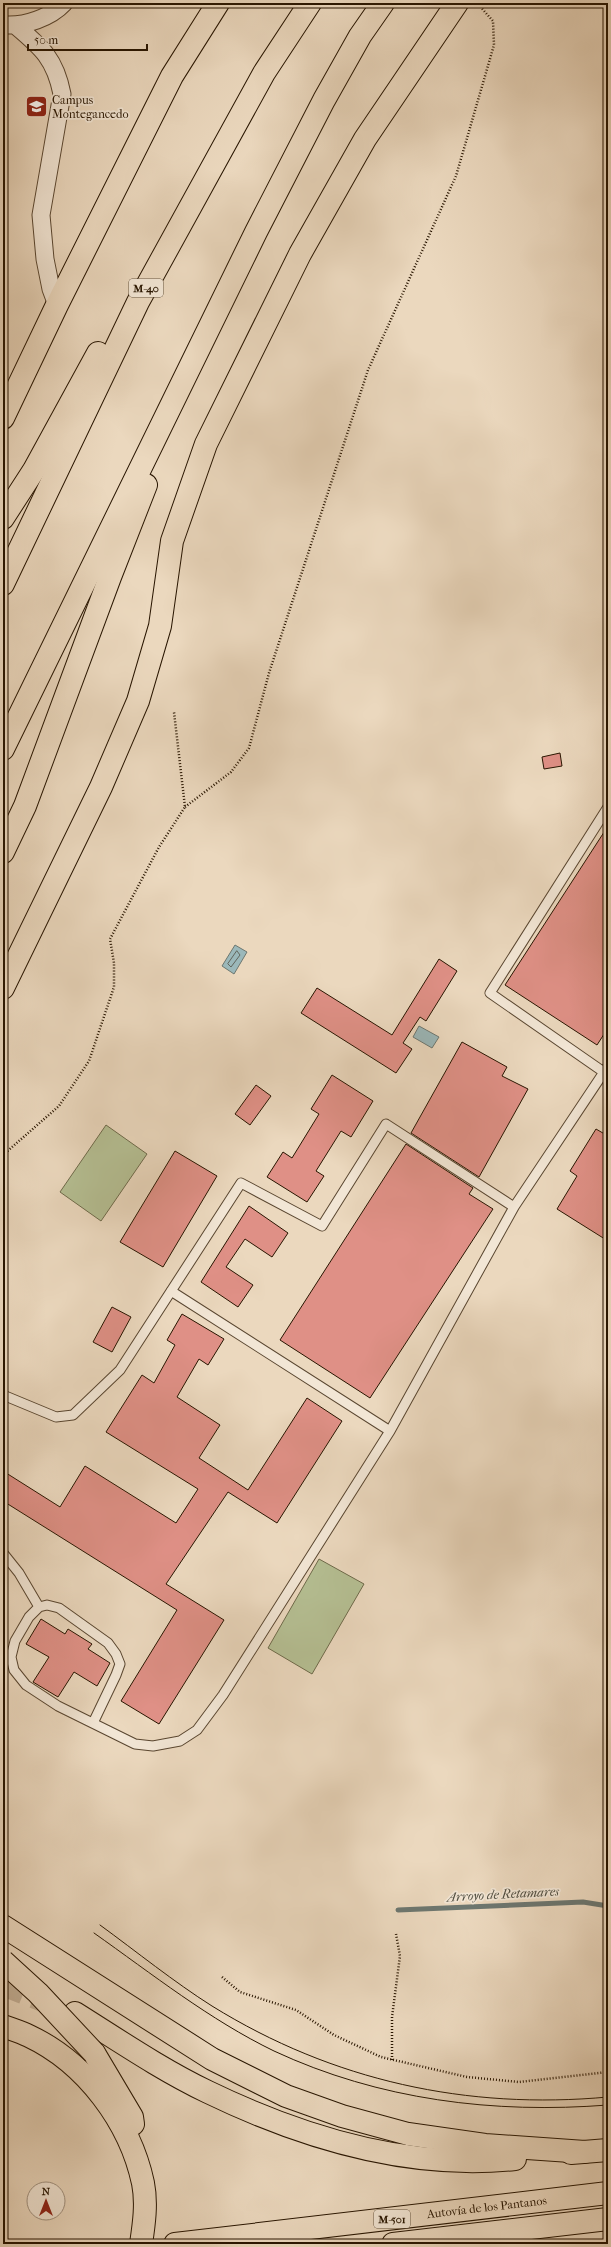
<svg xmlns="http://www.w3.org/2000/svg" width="611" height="2247" font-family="'IM FELL French Canon',serif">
<rect width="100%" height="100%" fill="#ebd8be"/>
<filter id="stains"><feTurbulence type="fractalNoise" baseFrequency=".005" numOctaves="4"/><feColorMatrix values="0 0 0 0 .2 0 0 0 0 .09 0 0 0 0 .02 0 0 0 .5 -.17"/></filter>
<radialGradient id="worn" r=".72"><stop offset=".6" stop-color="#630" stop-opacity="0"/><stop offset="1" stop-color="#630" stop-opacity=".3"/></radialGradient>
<path fill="#b5bf93" stroke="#6e6a4a" d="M106,1125L147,1154L101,1221L60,1192Z
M319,1559L364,1584L312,1674L268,1648Z"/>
<path fill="#9bb8ba" stroke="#6d7770" d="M235,945L247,952L234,974L222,966Z
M419,1026L439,1037L432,1048L413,1037Z"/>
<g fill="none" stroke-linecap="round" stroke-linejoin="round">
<path stroke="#62665d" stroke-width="1" d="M237,951L240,955L231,967L228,964Z"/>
<path stroke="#6d7770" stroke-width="5" d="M398,1910L583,1902L608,1906"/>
</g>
<path fill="#df9086" stroke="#281500" d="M560,753L562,766L544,769L542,757Z
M608,826V1028L597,1045L505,985Z
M439,959L457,971L426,1021L420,1017L403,1043L412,1049L396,1073L301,1013L317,988L392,1035Z
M462,1042L507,1067L502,1076L528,1089L479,1177L411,1133Z
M332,1075L373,1101L351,1137L341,1131L316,1171L324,1176L307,1202L267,1177L283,1152L292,1158L319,1114L311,1109Z
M256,1085L271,1096L250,1125L235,1114Z
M596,1129L608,1136V1241L557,1209L577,1176L570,1171Z
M406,1144L473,1188L469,1194L493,1209L370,1398L280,1340Z
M175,1151L217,1176L163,1267L120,1242Z
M249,1206L288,1233L272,1257L245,1239L226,1267L253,1285L238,1307L201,1282Z
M112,1307L131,1317L112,1352L93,1342Z
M182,1314L224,1339L208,1365L199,1359L177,1397L220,1425L199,1458L248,1490L307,1398L342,1421L277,1523L228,1492L166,1584L224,1620L159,1724L121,1701L177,1610L3,1501V1471L60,1507L85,1466L176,1523L198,1489L106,1432L142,1375L154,1383L175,1345L167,1340Z
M41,1619L65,1634L68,1629L92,1644L88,1649L110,1663L97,1686L74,1672L58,1697L33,1682L49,1657L26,1644Z"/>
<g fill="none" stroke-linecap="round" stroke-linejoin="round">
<path stroke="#c4b198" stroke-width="22" stroke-dasharray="22 11" stroke-linecap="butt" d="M3,1985L48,2003"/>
<defs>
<path id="lane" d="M608,807L490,993L608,1075
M171,1291L390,1431
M3,1395L56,1417L73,1415L120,1370L241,1183L322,1226L386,1124L514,1207
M3,1553L19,1573L39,1607
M93,1723L116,1675L120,1664L116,1654L108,1643L59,1608L47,1605L39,1607L29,1617L15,1641L11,1657L14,1670L26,1685L58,1706L135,1744L153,1746L180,1741L197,1730L223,1695L390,1431L514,1207L608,1066"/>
<path id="street" d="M6,25C25,26 50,18 64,3
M15,25C41,47 55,58 62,94L41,215L45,259L51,289L57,305"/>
<g id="highway">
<path d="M3,418L57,305L172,76L218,3"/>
<path d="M3,518L34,470L98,353"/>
<path d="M3,584L138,302L264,73L310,3"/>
<path d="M3,749L256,232L324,100L360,36L383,3"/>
<path d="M3,852L25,806L110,577L146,485"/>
<path d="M3,988L101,787L138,701L160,626L172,541L206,444L300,254L365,139L457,3"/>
<path d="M3,1926L212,2059L286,2096L342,2116L408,2134L485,2145L585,2152"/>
<path d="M75,2013C118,2040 162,2070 208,2092C303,2138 409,2170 515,2159"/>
<path d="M3,2026C11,2029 21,2032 29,2036C86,2063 130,2122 143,2183C147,2203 144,2224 141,2244"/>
<path d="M94,2053L132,2117L133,2124"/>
<path d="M571,2153L608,2150"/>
<path id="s1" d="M175,2244L608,2193"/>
<path d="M393,2244L608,2219"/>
</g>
</defs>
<use href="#lane" stroke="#594630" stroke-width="11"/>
<use href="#street" stroke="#594630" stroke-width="19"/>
<use href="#highway" stroke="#281500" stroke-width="24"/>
<path stroke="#281500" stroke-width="2.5" stroke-dasharray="1 2" stroke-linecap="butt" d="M185,807L231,772L249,748L269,673L368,370L456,176L494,45L493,21L477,3
M3,1155L59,1106L89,1061L114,987V963L110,939L159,847L185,807L174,712
M222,1977L240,1992L296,2010L334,2035L381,2057L467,2077L519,2082L608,2072
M392,2060V2017L400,1956L396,1934"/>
<use href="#lane" stroke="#f2e6d5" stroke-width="9"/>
<use href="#street" stroke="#f2e6d5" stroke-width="17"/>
<use href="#highway" stroke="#ebd8be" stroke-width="22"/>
<path stroke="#281500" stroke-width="1" d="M100,1925C137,1952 174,1982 212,2006C333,2081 467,2110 608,2097
M94,1933C152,1974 210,2020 274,2051C379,2100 494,2114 608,2105"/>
<defs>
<path id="highway-bridge" d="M3,1961L38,1993L94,2053"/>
</defs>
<use href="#highway-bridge" stroke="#281500" stroke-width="24" stroke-linecap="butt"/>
<use href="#highway-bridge" stroke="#ebd8be" stroke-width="22"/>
</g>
<defs>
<symbol id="university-square" viewBox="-11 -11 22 22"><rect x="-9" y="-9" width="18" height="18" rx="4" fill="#8f2418" stroke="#f2e6d5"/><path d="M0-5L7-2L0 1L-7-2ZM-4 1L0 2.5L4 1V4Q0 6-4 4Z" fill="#fff"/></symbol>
</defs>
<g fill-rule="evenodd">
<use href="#university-square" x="24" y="94" width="25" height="25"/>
</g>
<g text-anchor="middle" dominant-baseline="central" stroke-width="3.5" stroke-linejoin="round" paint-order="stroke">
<g fill="#f2e6d5" stroke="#655440" stroke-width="1">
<rect x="129" y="279" width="34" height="18" rx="3"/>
<rect x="374" y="2210" width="36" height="18" rx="3"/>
</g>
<g font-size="11" font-weight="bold" fill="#281500">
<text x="146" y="288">M-40</text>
<text x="392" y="2219">M-501</text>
</g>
<g font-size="12" fill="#281500" stroke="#f2e6d5" text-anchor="start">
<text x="52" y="100">Campus<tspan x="52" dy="14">Montegancedo</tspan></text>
</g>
<g font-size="12" fill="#281500" stroke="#f2e6d5">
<text stroke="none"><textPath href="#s1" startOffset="314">Autovía de los Pantanos</textPath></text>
</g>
<g font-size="13" font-style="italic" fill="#504e41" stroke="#f2e6d5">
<text transform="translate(503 1894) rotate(-3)">Arroyo de Retamares</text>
</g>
</g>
<rect width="611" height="2247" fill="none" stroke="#ebd8be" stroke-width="16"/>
<rect x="4" y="4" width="603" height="2239" fill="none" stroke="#281500" stroke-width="2"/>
<rect x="8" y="8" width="595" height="2231" fill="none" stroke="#281500"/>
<g transform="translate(46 2201)"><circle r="19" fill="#f2e6d5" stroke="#a19280"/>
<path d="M0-3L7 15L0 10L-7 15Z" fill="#8f2418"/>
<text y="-6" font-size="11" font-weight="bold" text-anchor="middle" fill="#281500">N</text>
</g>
<path d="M28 44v6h119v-6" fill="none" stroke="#281500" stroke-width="2"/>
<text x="34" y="44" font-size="12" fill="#281500" stroke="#f2e6d5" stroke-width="3" paint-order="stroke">50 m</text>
<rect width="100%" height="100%" filter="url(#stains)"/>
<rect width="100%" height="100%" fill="url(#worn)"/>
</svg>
